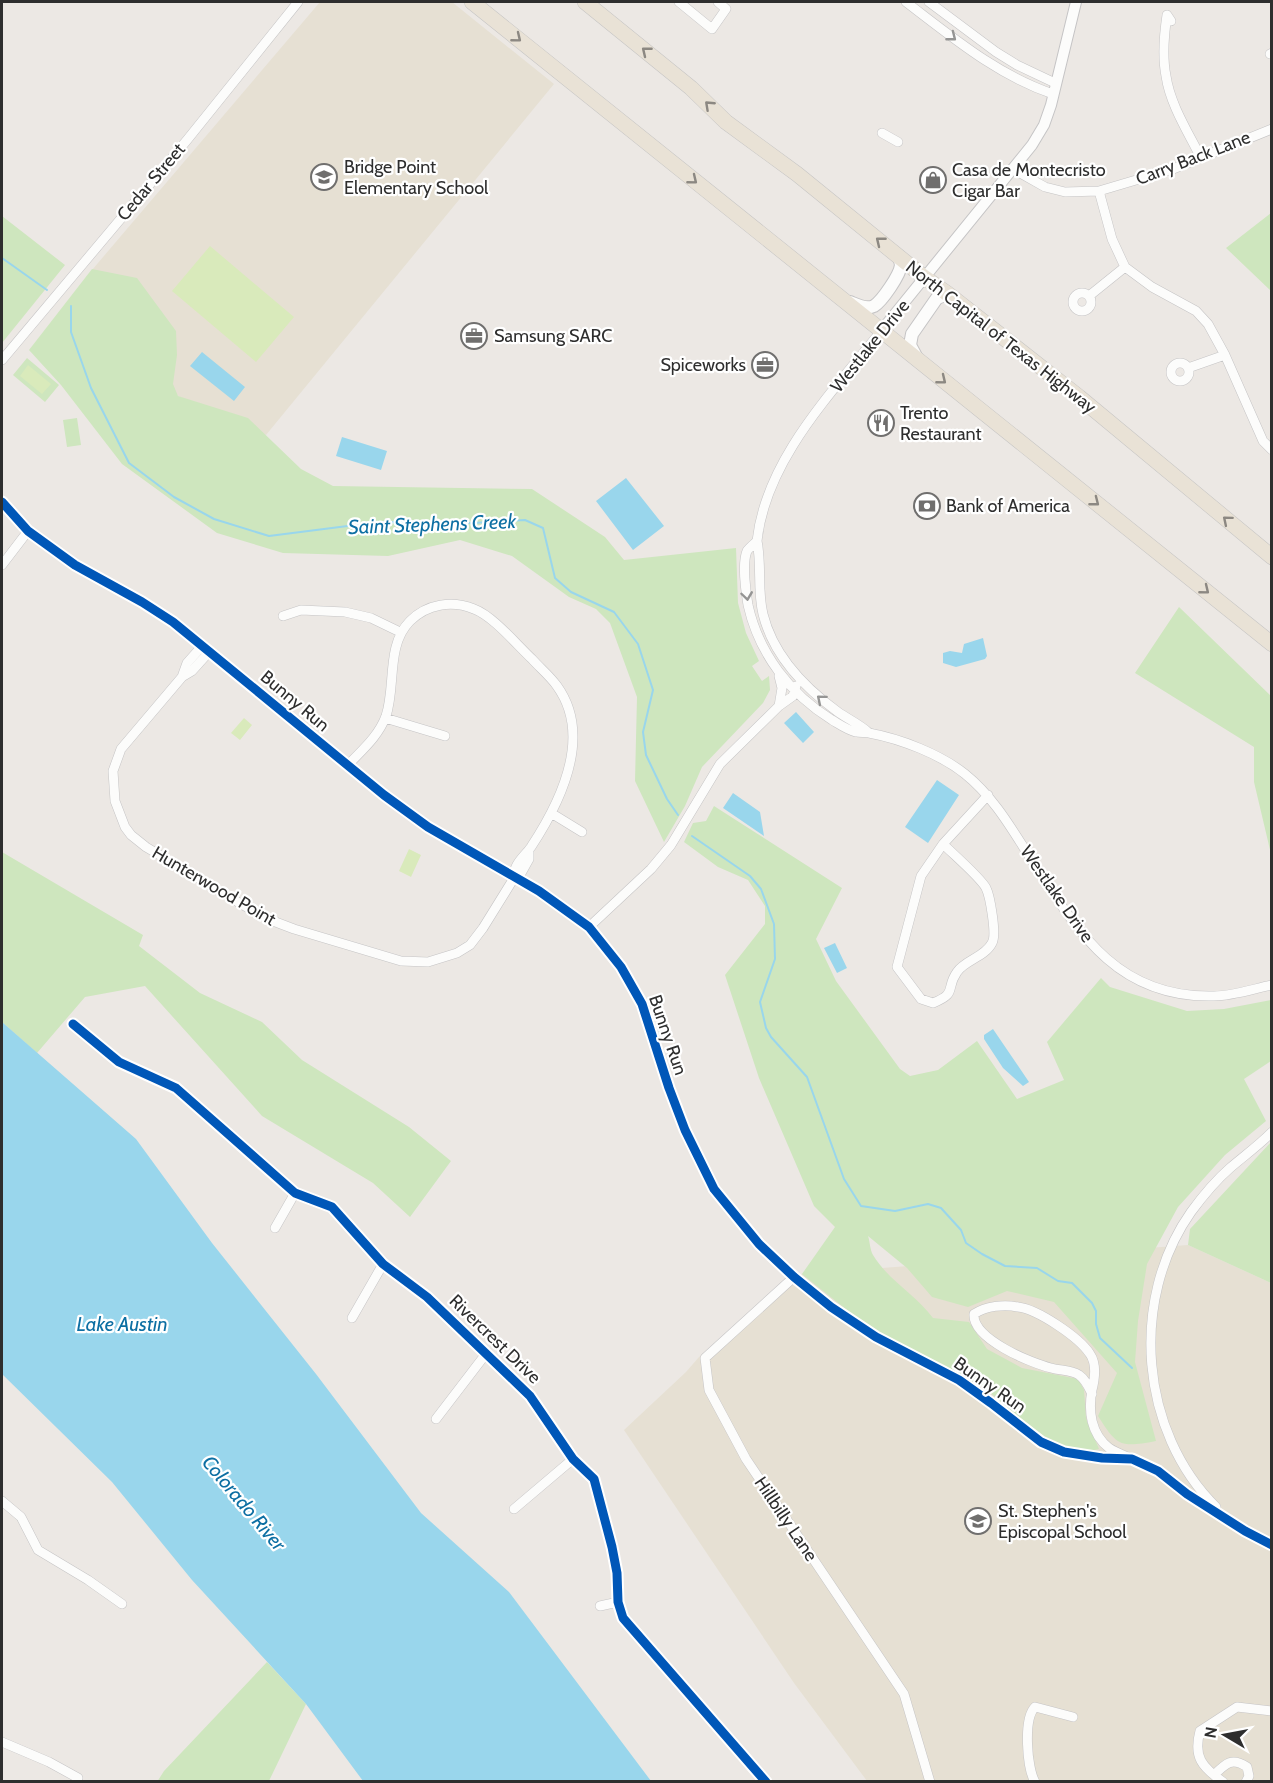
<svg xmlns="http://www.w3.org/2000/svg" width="1273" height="1783" font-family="Cabin,sans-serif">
<rect width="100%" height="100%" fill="#ece8e4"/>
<path fill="#e6e0d3" d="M320,2H452L554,84L266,435L178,396L92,270Z
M1188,1245L1271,1283V1781H867L794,1683L624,1430L686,1372L699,1357L802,1274Z"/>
<path fill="#cee6be" d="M1271,213V291L1226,248Z
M2,216L65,265L2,343Z
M92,269L137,278L176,331L177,355L173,384L178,396L248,418L301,469L333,486L532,489L605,537L624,560L736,548L738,603L746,633L759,661L752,666L762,681L769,676L770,690L763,703L702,767L685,806L664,842L635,781L637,697L610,623L596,609L569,597L512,556L460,540L388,556L283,553L217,533L122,464L61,385L29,350Z
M27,358L59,385L45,402L13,375Z
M77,418L81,445L67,447L63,420Z
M1179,607L1271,696V854L1254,782V747L1135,673Z
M714,806L842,888L816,939L836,981L900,1069L910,1076L938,1070L977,1041L1017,1099L1064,1080L1047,1042L1101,978L1110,987L1187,1011L1224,1009L1271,1000V1061L1244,1079L1266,1121L1225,1155L1178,1207L1147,1264L1138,1321L1135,1362L1156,1441C1120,1448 1117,1446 1098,1416L1117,1373L1054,1302L1007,1291L968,1307L932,1297L907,1268L868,1236C870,1242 870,1250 873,1255C888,1280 916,1295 933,1318L969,1322L987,1349L1022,1368L1078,1379L1084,1390L1086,1418L1099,1449L1090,1451L1063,1448L1029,1427L984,1387L877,1334L802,1274L835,1227L814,1206L759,1078L725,975L765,924V906L748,880L718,867L684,842L693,823L706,821Z
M2,852L143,935L139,946L200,993L262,1022L302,1060L409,1127L451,1161L410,1217L373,1183L262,1116L145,986L85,997L37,1053L2,1022Z
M1271,1142V1283L1188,1245L1190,1229Z
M267,1662L306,1704L269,1781L157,1782L164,1771Z"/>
<path fill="#d9eabb" d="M210,246L294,317L256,362L172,291Z
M28,365L51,384L42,394L20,376Z
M244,718L252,725L240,740L231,733Z
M409,849L421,855L411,877L399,871Z"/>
<path fill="#99d6ec" d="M202,352L245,387L234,401L190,366Z
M342,437L387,451L381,470L336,456Z
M626,478L664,526L633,550L596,501Z
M983,638L987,656L985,659L956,667L943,663V653L950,651L962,653L964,644Z
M796,712L814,732L803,743L784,723Z
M937,780L959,795L928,843L905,827Z
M733,793L760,812L764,836L723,808Z
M835,943L847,968L837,973L824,948Z
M2,1022L136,1139L212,1243L316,1374L421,1513L509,1592L651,1781H363L306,1704L192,1580L112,1482L2,1374Z
M993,1029L1029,1082L1023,1086L1003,1068L984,1039V1035Z"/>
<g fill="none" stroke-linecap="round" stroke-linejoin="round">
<path stroke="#99d6ec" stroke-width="2" d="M2,258L47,290
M71,306V332L91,388L129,463L174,497L214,519L269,536L379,522L473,523L525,520L543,528L555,578L571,592L614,612L638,644L653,690L643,732L646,755L667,799L678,815
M692,836L750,876L761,889L774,924L775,959L760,1002L766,1028L771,1037L807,1077L844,1179L861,1206L895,1211L928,1204L941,1208L961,1230L966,1243L982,1254L1005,1266L1037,1268L1058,1281L1072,1283L1092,1303L1096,1311V1324L1100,1338L1132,1368"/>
<defs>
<path id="minor" d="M679,2L712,29L726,9L718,2
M906,2C952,37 997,75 1053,94
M929,2L996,52L1017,65L1055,83
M1171,21L1167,15C1164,35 1162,56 1166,76C1170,104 1188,132 1201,158
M1270,54L1272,53
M882,133L898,142
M1013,169L1045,187L1065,192L1099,191L1173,169L1272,129
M1099,191L1112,239L1125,267L1152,287L1196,311L1208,324L1225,355L1263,441L1272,450
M1073 302a9 9 0 1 1 18 0a9 9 0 1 1-18 0Z
M1089,296L1125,267
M2,360L187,140L298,2
M1171 372a9 9 0 1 1 18 0a9 9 0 1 1-18 0Z
M1188,368L1225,355
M2,502L28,531L75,565L142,602L173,622L384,795L428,827L539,891L589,927L621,967L642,1004L669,1088L685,1130L714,1189L759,1244L794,1277L831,1307L876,1337L959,1380L991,1403L1041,1442L1064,1452L1102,1458L1132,1459L1158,1471L1187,1494L1245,1531L1272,1545
M757,541C754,544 749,548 747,551C742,563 746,593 748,605C759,654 790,694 832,720C839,724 847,730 856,732C860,733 865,732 869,733C901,739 940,754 965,774C990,794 1007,821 1024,848C1073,923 1111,999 1214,996C1233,996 1253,989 1272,985
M2,565L28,531
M283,616L301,610L345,612L371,618L400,632
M210,651L192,671L182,677L121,749L113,771L115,801L125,827L131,835L146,847L241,904L273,921L294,929L401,961L428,962L457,953L470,945L483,928L514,878C513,864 524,857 531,847C560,803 593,736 557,686C550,676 540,668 532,659C516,644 493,616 474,609C452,600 427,604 410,621C386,645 396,686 386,716C378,737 362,750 347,766
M779,676L782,688L779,706
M182,677L187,663L203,645
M385,718L445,736
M868,732C859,724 848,719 838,712C805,688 773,655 763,614C757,590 762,565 757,541C766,459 832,393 881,331
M551,813L582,832
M943,844C953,854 981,878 986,888C990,896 997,935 992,943C985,957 965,960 957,972C945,989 958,993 933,1003L921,999L897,967L921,876L943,844L988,795
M514,878L520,875L529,859V850
M589,927L651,869L671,845L720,764L779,706L793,696L796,686
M73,1024L119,1062L176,1088L295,1193L332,1207L383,1264L427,1297L530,1396L573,1459L594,1479L612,1547L617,1573L618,1602L623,1618L766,1782
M275,1228L295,1193
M794,1277L705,1358L709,1390L746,1459L904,1694L930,1782
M352,1318L383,1264
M1092,1394C1088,1386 1086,1380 1079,1375C1070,1369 1061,1371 1051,1368C1031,1363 972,1339 974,1314C986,1306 1004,1304 1018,1307C1037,1309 1079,1337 1090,1354C1097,1364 1095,1378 1092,1390C1088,1411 1091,1434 1109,1448C1115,1452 1123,1455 1130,1458
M436,1419L485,1355
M2,1501L21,1517L38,1550L88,1580L122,1604
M1216,1507C1140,1432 1129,1300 1191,1212C1202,1197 1215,1181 1230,1168C1244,1156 1258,1146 1272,1132
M514,1509L573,1459
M600,1606L618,1602
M2,1742L49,1762L78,1778
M1214,1775C1226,1763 1232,1757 1247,1767L1249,1776L1246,1782
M1035,1782C1027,1768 1023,1719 1035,1707L1039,1708L1073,1717
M1223,1782C1202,1767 1193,1757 1200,1731L1237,1707L1272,1711"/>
<path id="tertiary" d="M881,331L1032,145L1044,125L1051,105L1076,2"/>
<path id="secondary" d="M850,302C857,305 866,310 874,306C882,301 900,275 901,265C901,264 899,257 899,256
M917,358L910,345L912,334L937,298L948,294"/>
<path id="trunk" d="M472,2L1272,644
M585,2L691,88L726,122L797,174L925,278L948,294L1079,397L1272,557"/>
</defs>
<use href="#minor" stroke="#c5c4c5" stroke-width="10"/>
<use href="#tertiary" stroke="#c5c4c5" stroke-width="12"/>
<use href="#secondary" stroke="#c5c4c5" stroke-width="14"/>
<use href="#trunk" stroke="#c6c5c4" stroke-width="16"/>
<use href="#minor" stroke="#fcfcfb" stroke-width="9"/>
<use href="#tertiary" stroke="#fcfcfb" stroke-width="10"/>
<use href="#secondary" stroke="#fcfcfb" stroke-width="12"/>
<use href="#trunk" stroke="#e9e2d6" stroke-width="15"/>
<defs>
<path id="cycleway" d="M2,502L28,531L75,565L142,602L173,622L384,795L428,827L539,891L589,927L621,967L642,1004L669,1088L685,1130L714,1189L759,1244L794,1277L831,1307L876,1337L959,1380L991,1403L1041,1442L1064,1452L1102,1458L1132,1459L1158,1471L1187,1494L1245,1531L1272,1545
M73,1024L119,1062L176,1088L295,1193L332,1207L383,1264L427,1297L530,1396L573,1459L594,1479L612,1547L617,1573L618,1602L623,1618L766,1782"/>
</defs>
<use href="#cycleway" stroke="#fff" stroke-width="13"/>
<use href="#cycleway" stroke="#0057b8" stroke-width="9"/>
</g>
<defs><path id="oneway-chevron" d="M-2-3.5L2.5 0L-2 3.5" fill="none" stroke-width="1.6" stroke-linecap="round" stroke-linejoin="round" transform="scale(1.5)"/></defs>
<g stroke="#959594">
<use href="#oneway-chevron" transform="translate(952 37) rotate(38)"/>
<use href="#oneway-chevron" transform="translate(747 596) rotate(82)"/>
<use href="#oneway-chevron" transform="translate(821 699) rotate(-140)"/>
</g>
<g stroke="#8c8882">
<use href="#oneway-chevron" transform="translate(517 38) rotate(39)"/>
<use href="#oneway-chevron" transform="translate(646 51) rotate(-141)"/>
<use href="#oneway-chevron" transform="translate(709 105) rotate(-137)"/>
<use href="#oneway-chevron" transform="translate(693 180) rotate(39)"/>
<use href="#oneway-chevron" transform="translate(880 241) rotate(-141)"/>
<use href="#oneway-chevron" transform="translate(942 380) rotate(39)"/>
<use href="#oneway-chevron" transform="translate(1095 502) rotate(38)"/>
<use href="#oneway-chevron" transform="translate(1227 520) rotate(-140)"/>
<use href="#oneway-chevron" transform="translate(1205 590) rotate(39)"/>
</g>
<defs>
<symbol id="school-ring" viewBox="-11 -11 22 22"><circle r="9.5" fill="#fff" stroke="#706f6e" stroke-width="1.5"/><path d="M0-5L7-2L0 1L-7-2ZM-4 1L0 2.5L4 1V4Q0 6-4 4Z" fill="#706f6e"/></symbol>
<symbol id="shop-ring" viewBox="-11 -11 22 22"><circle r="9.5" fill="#fff" stroke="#706f6e" stroke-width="1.5"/><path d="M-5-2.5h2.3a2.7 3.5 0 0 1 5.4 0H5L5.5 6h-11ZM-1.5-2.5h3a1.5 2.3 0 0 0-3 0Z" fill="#706f6e"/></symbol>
<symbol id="office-ring" viewBox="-11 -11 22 22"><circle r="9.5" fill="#fff" stroke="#706f6e" stroke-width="1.5"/><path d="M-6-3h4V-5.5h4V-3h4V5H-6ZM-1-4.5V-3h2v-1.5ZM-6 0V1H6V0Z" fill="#706f6e"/></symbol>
<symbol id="restaurant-ring" viewBox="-11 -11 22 22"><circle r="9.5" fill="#fff" stroke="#706f6e" stroke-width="1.5"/><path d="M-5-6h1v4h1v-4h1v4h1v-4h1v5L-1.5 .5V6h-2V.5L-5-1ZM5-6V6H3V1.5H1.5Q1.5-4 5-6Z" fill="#706f6e"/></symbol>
<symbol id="bank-ring" viewBox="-11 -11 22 22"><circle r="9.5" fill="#fff" stroke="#706f6e" stroke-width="1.5"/><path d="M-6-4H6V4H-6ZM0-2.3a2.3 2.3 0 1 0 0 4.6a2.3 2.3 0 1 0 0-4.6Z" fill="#706f6e"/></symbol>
</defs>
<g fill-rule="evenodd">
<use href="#school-ring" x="309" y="162" width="30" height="30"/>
<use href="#shop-ring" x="918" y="165" width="30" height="30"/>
<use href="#office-ring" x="459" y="321" width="30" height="30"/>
<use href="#office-ring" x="750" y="350" width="30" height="30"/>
<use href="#restaurant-ring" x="866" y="408" width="30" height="30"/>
<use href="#bank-ring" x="912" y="491" width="30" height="30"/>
<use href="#school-ring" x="963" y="1506" width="30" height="30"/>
</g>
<g text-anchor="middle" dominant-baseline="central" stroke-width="4.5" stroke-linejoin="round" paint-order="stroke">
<g font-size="18" fill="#2e2e2e" stroke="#fff">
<text transform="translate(1193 158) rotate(-21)">Carry Back Lane</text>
<text transform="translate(151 182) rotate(-50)">Cedar Street</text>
<text transform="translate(1001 337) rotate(38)">North Capital of Texas Highway</text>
<text transform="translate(870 346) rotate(-51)">Westlake Drive</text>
<text transform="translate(295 701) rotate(40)">Bunny Run</text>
<text transform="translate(214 886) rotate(30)">Hunterwood Point</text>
<text transform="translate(1057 894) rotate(55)">Westlake Drive</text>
<text transform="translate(668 1035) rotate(71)">Bunny Run</text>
<text transform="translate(495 1339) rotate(44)">Rivercrest Drive</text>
<text transform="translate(990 1385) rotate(35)">Bunny Run</text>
<text transform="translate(786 1519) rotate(56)">Hillbilly Lane</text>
</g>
<g font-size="18" fill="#2e2e2e" stroke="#fff" text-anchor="start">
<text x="344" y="167">Bridge Point<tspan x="344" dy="21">Elementary School</tspan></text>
<text x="952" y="170">Casa de Montecristo<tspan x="952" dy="21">Cigar Bar</tspan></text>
<text x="494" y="336">Samsung SARC</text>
<text x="746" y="365" text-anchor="end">Spiceworks</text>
<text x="900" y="413">Trento<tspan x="900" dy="21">Restaurant</tspan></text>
<text x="946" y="506">Bank of America</text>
<text x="998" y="1511">St. Stephen's<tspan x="998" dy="21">Episcopal School</tspan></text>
</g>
<g font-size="20" font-style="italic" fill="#0d6fa3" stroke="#fff">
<text transform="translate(432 524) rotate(-2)">Saint Stephens Creek</text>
<text x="122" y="1324">Lake Austin</text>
<text transform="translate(244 1503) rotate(50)">Colorado River</text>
</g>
</g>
<rect width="1273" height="1783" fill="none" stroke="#2e2e2e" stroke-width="6"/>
<g transform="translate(1225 1735) rotate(280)" stroke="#ffffff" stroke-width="4.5" paint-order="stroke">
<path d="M0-4.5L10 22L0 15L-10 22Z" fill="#2e2e2e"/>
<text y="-9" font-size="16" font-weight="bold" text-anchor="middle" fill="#2e2e2e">N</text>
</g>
</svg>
